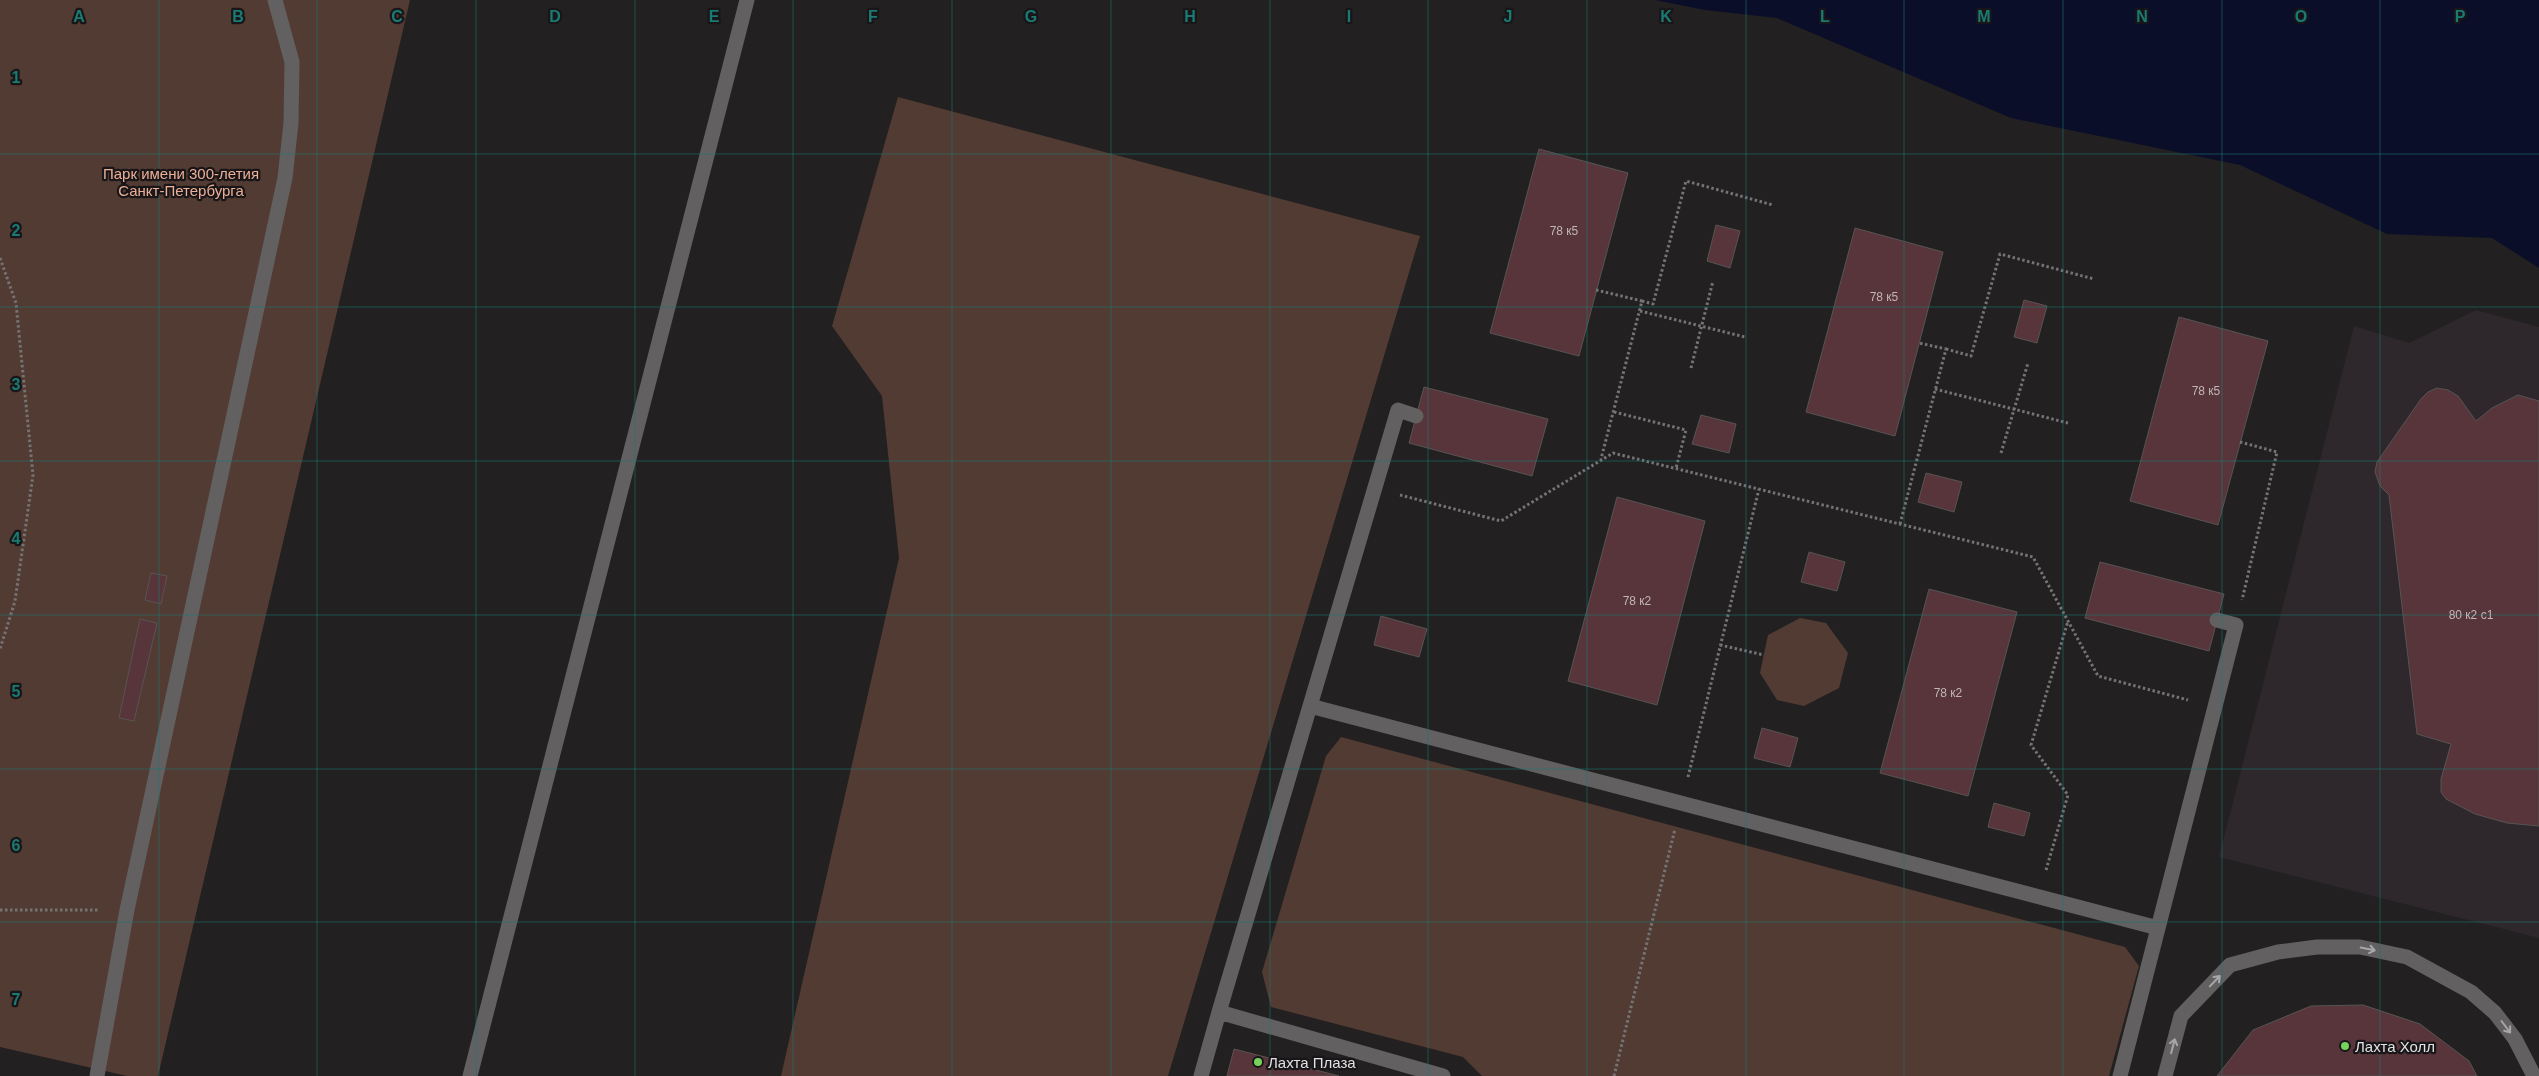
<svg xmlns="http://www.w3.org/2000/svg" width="2539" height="1076" font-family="Helvetica,sans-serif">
<rect width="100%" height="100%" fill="#222021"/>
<path fill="#2e272c" d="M2476,310L2539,327V938L2219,857L2354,326L2409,343Z"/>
<path fill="#523b32" d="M0,0H410L158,1076H127L0,1047Z
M898,97L1420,236L1168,1076H781L899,558L882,396L832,326Z
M1800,618L1826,623L1848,653L1839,688L1804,706L1777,700L1760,673L1768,635Z
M1341,737L2125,947L2139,966L2109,1076H1482L1463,1057L1271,1007L1262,972L1326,756Z"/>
<path fill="#0b0e28" d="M1655,0H2539V268L2492,238L2387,234L2240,165L2011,118L1777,18L1705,10Z"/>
<path fill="#58353a" stroke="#575454" d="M1539,149L1628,173L1579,356L1490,333Z
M1716,225L1740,231L1730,268L1707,261Z
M1855,228L1943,252L1895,436L1806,412Z
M2024,300L2047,306L2037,343L2014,337Z
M2179,317L2268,341L2218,525L2130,501Z
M1424,387L1548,419L1532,476L1409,443Z
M2437,388L2448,390L2458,396L2476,421L2492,408L2518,395L2539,401V826L2507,823L2475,814L2446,799L2441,792V779L2451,744L2417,734L2389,495L2380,486L2375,472L2377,462L2421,399L2428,392Z
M1701,415L1736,424L1729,453L1692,444Z
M1926,473L1962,482L1954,512L1918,502Z
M1617,497L1705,521L1657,705L1568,681Z
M1809,552L1845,562L1837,591L1801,582Z
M2100,562L2224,594L2209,651L2085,618Z
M151,573L167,576L161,604L145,600Z
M1929,589L2017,612L1968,796L1880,773Z
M1381,616L1427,629L1419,657L1374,645Z
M140,619L157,623L134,721L119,718Z
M1762,728L1798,738L1790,767L1754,758Z
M1994,803L2030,813L2024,836L1988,827Z
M2363,1005L2420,1024L2469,1061L2477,1076H2217L2253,1030L2311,1006Z
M1234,1049L1339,1076H1227Z"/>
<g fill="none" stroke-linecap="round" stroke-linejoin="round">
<path stroke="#757475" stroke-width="3" stroke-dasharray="2.5 2.5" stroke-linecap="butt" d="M0,258L16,303L33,475L15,601L0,649
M1596,290L1642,301L1601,459
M1642,301L1653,304L1686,181L1773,205
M1640,311L1745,337
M1946,349L1971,356L2000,254L2094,279
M1691,368L1713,281
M1935,389L2068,423
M1614,412L1686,430L1676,468
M2240,442L2277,452L2242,600
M2001,453L2028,363
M1400,495L1501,521L1613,453L2033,557L2098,676L2188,700
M1900,524L1946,349L1919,343
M1720,645L1764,655
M1688,777L1759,489
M2046,870L2068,795L2031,745L2068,621
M0,910H99
M1614,1076L1675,829"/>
<path stroke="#626061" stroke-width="15" d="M1310,706L2158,928
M1219,1012L1398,410L1416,416
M97,1076L127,910L285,178L291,123L292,62L275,0
M470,1076L747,0
M1201,1076L1219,1012L1443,1076
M2120,1076L2236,625L2217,620
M2165,1076L2181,1016L2230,965L2278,952L2317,947H2360L2407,957L2471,992L2495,1013L2515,1039L2534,1076"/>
</g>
<defs><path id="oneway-shaft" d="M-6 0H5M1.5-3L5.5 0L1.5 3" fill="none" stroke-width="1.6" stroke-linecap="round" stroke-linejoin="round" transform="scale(1.25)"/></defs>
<g stroke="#a8a7a8">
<use href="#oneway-shaft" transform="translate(2368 949) rotate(12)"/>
<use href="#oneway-shaft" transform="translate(2215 981) rotate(-46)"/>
<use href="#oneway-shaft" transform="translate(2506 1027) rotate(53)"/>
<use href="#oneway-shaft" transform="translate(2173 1046) rotate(-75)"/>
</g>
<path fill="none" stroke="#1a7b74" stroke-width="1" stroke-opacity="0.55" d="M159,0V1076M317,0V1076M476,0V1076M635,0V1076M793,0V1076M952,0V1076M1111,0V1076M1270,0V1076M1428,0V1076M1587,0V1076M1746,0V1076M1904,0V1076M2063,0V1076M2222,0V1076M2380,0V1076M0,154H2539M0,307H2539M0,461H2539M0,615H2539M0,769H2539M0,922H2539"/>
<g fill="#76d25a" stroke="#181618" stroke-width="2">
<circle cx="2345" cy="1046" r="5"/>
<circle cx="1258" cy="1062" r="5"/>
</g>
<g text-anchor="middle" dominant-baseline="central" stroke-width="4.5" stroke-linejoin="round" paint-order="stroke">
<g font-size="12" fill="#c0b6b8">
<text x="1564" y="231">78 к5</text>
<text x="1884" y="297">78 к5</text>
<text x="2206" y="391">78 к5</text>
<text x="1637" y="601">78 к2</text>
<text x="2471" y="615">80 к2 с1</text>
<text x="1948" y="693">78 к2</text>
</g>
<g font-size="15" fill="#edaf96" stroke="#181618">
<text x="181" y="173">Парк имени 300-летия<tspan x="181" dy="17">Санкт-Петербурга</tspan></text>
</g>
<g font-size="15" fill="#e2e1e2" stroke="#181618" text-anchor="start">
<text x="2355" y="1046">Лахта Холл</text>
<text x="1268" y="1062">Лахта Плаза</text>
</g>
</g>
<g font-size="16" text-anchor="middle" font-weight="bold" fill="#1a7b74" stroke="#181618" stroke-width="4.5" stroke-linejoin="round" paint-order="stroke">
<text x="79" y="22">A</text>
<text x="238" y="22">B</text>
<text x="397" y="22">C</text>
<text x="555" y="22">D</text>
<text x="714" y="22">E</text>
<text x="873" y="22">F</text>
<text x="1031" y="22">G</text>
<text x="1190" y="22">H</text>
<text x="1349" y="22">I</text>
<text x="1508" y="22">J</text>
<text x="1666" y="22">K</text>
<text x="1825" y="22">L</text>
<text x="1984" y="22">M</text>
<text x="2142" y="22">N</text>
<text x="2301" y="22">O</text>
<text x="2460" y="22">P</text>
<text x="16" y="83">1</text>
<text x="16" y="236">2</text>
<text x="16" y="390">3</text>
<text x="16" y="544">4</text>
<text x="16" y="697">5</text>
<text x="16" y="851">6</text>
<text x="16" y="1005">7</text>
</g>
</svg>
